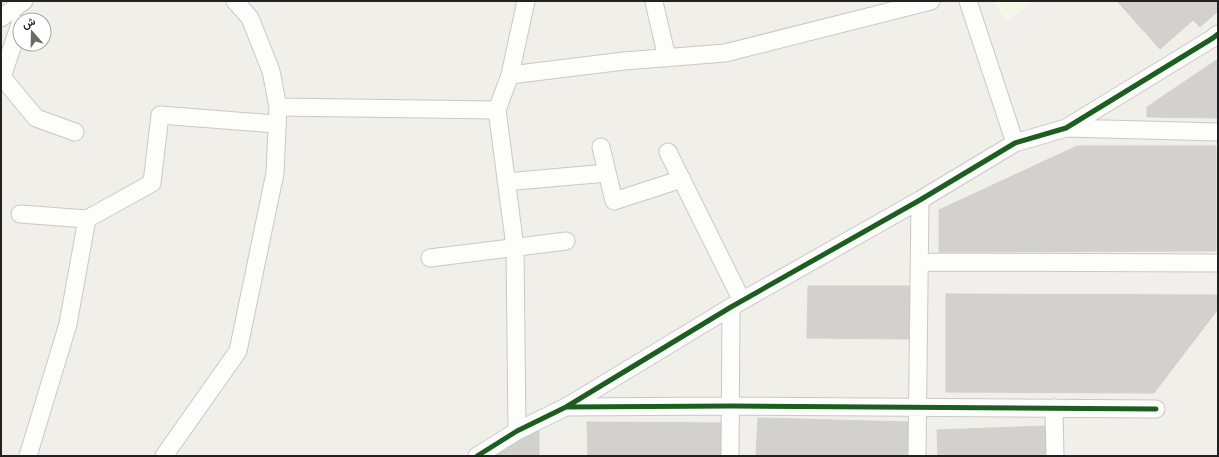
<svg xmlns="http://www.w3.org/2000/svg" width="1219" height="457" font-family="'Sofia Sans Condensed',Vazirmatn,sans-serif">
<rect width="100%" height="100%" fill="#f0efea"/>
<path fill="#f5f8e7" d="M994,1H1033L1006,22Z"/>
<path fill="#d2d1cd" stroke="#d3d1cb" d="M1117,1H1218V11L1200,27L1193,20L1160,49Z
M1218,59V118L1147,117V107Z
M1077,146H1216V251L939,252V210Z
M808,286H912L911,339L807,338Z
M946,294L1218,295V309L1154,393L946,392Z
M758,418L910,422V456H756Z
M587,422L723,423V456H588Z
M1046,426L1047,456H938L937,430Z
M539,429V456H493Z"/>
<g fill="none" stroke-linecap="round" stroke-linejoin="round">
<defs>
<path id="minor" d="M968,1L1015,143
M654,2L667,58
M1,18L24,1
M20,24L2,77L36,118L75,132
M510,75L624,61L725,53L931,1
M278,107L497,110
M1066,128L1218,132
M601,147L614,201L682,179
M668,152L742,301
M506,182L607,173
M20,214L87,219L68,324L28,456
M87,219L152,183L160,115L276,124
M430,258L566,241
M919,262L1218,263
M566,407L731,406L1156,409
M1054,408L1055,456
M517,431L515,247L497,110L510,75L526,1
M164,456L238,351L275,173L278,107L271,71L250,18L235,1
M477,456L517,431L566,407L731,307L920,200L1015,143L1066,128L1213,38L1218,34
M730,456L731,307
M917,456L920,200"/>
</defs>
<use href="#minor" stroke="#c8c8c6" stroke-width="19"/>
<use href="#minor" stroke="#fdfdfc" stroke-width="17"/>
<defs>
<path id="cycleway" d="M566,407L731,406L1156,409
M477,456L517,431L566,407L731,307L920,200L1015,143L1066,128L1213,38L1218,34"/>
</defs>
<use href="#cycleway" stroke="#fff" stroke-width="8"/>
<use href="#cycleway" stroke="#1b5e20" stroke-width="5"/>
</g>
<rect width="1219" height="457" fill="none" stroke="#212121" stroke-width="4"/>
<g transform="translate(32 32) rotate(340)"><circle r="19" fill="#ffffff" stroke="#a6a6a6"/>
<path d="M0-3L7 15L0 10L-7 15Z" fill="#696967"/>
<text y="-6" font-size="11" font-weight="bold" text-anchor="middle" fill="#212121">ش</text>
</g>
</svg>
